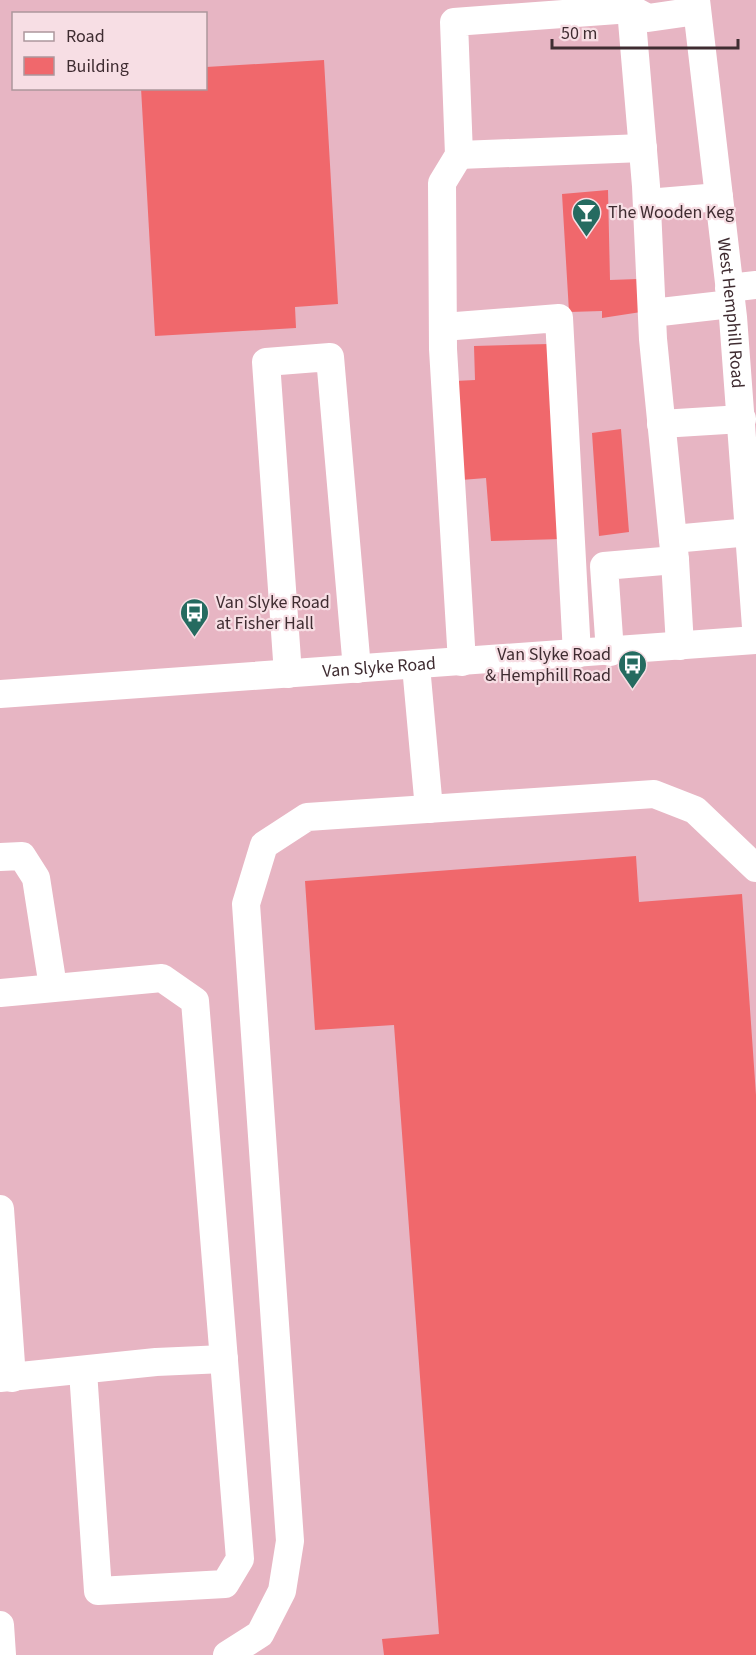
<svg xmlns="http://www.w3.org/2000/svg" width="756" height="1655" font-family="'Source Sans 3',sans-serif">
<rect width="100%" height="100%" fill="#e7b5c3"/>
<path fill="#f0686c" d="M324,60L338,304L295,307L296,328L155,336L141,88H206V67Z
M608,190L610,280L638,279L641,312L602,318V311L569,312L562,194Z
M549,344L563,539L491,541L486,478L461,480L455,381L475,380L474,346Z
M621,429L629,532L599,536L592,433Z
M636,856L639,902L742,894L756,1095V1655H384L382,1639L439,1634L394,1025L315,1030L305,881Z"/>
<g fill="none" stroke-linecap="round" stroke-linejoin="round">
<g stroke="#fff" stroke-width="28">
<path id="s1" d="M696,0L733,317L756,627"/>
<path d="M631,9L646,186L653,339L675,560L680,646"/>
<path d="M459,155L643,148"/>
<path d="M647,203L719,197"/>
<path d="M729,288L756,285"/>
<path d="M652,313L731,304"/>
<path d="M443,327L559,318L577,654"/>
<path d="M661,424L742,419"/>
<path d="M673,539L750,532"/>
<path d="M610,652L604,566L675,560"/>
<path d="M462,662L443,349L442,183L459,155L454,22L631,9L648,18L697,11"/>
<path d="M416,666L429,809"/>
<path d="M288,674L266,362L330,357L357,669"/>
<path id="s2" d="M0,694L756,640"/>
<path d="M0,857L22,856L36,878L53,987"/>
<path d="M0,993L162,978L195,1001L240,1559L225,1584L98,1591L83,1371"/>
<path d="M0,1209L12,1378"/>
<path d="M0,1378L156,1362L224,1359"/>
<path d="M0,1625L2,1655"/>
<path d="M227,1655L260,1634L282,1591L290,1541L246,904L264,845L307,817L654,794L695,810L756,868"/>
</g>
</g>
<defs>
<symbol id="bar-pin" viewBox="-11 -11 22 30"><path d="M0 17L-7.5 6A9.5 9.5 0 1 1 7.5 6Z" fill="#256b60" stroke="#f7dee4"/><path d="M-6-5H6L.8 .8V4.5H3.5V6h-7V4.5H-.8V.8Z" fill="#fff"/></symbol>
<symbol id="bus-pin" viewBox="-11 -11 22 30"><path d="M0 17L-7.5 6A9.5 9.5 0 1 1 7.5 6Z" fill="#256b60" stroke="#f7dee4"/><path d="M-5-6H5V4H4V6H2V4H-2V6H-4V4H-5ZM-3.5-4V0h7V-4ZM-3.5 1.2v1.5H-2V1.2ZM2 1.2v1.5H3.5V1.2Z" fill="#fff"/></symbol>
</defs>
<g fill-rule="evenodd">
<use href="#bar-pin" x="570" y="196" width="33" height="45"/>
<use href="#bus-pin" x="178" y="596" width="33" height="45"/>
<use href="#bus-pin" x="616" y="648" width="33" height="45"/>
</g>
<g text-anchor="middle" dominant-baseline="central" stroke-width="4.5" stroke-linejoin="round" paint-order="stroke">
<g font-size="18" fill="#3f2c31" stroke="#f7dee4" text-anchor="start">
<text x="608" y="212">The Wooden Keg</text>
<text x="216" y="602">Van Slyke Road<tspan x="216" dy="21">at Fisher Hall</tspan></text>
<text x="611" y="654" text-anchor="end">Van Slyke Road<tspan x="611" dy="21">&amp; Hemphill Road</tspan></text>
</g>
<g font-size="18" fill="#3f2c31" stroke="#f7dee4">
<text stroke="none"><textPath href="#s1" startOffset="315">West Hemphill Road</textPath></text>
<text stroke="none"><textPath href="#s2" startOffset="380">Van Slyke Road</textPath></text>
</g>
</g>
<rect x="12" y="12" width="195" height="78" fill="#f7dee4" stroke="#ad979c" stroke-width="1.5"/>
<rect x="24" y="32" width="30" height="9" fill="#ffffff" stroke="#ad979c" stroke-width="1.5"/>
<text x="66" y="42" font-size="18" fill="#3f2c31">Road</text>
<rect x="24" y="57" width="30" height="18" fill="#f0686c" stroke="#ad979c" stroke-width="1.5"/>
<text x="66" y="72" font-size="18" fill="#3f2c31">Building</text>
<path d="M552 39v9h186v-9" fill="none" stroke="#3f2c31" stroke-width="3"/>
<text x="561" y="39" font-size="18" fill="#3f2c31" stroke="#f7dee4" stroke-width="4.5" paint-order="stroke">50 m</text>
</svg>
